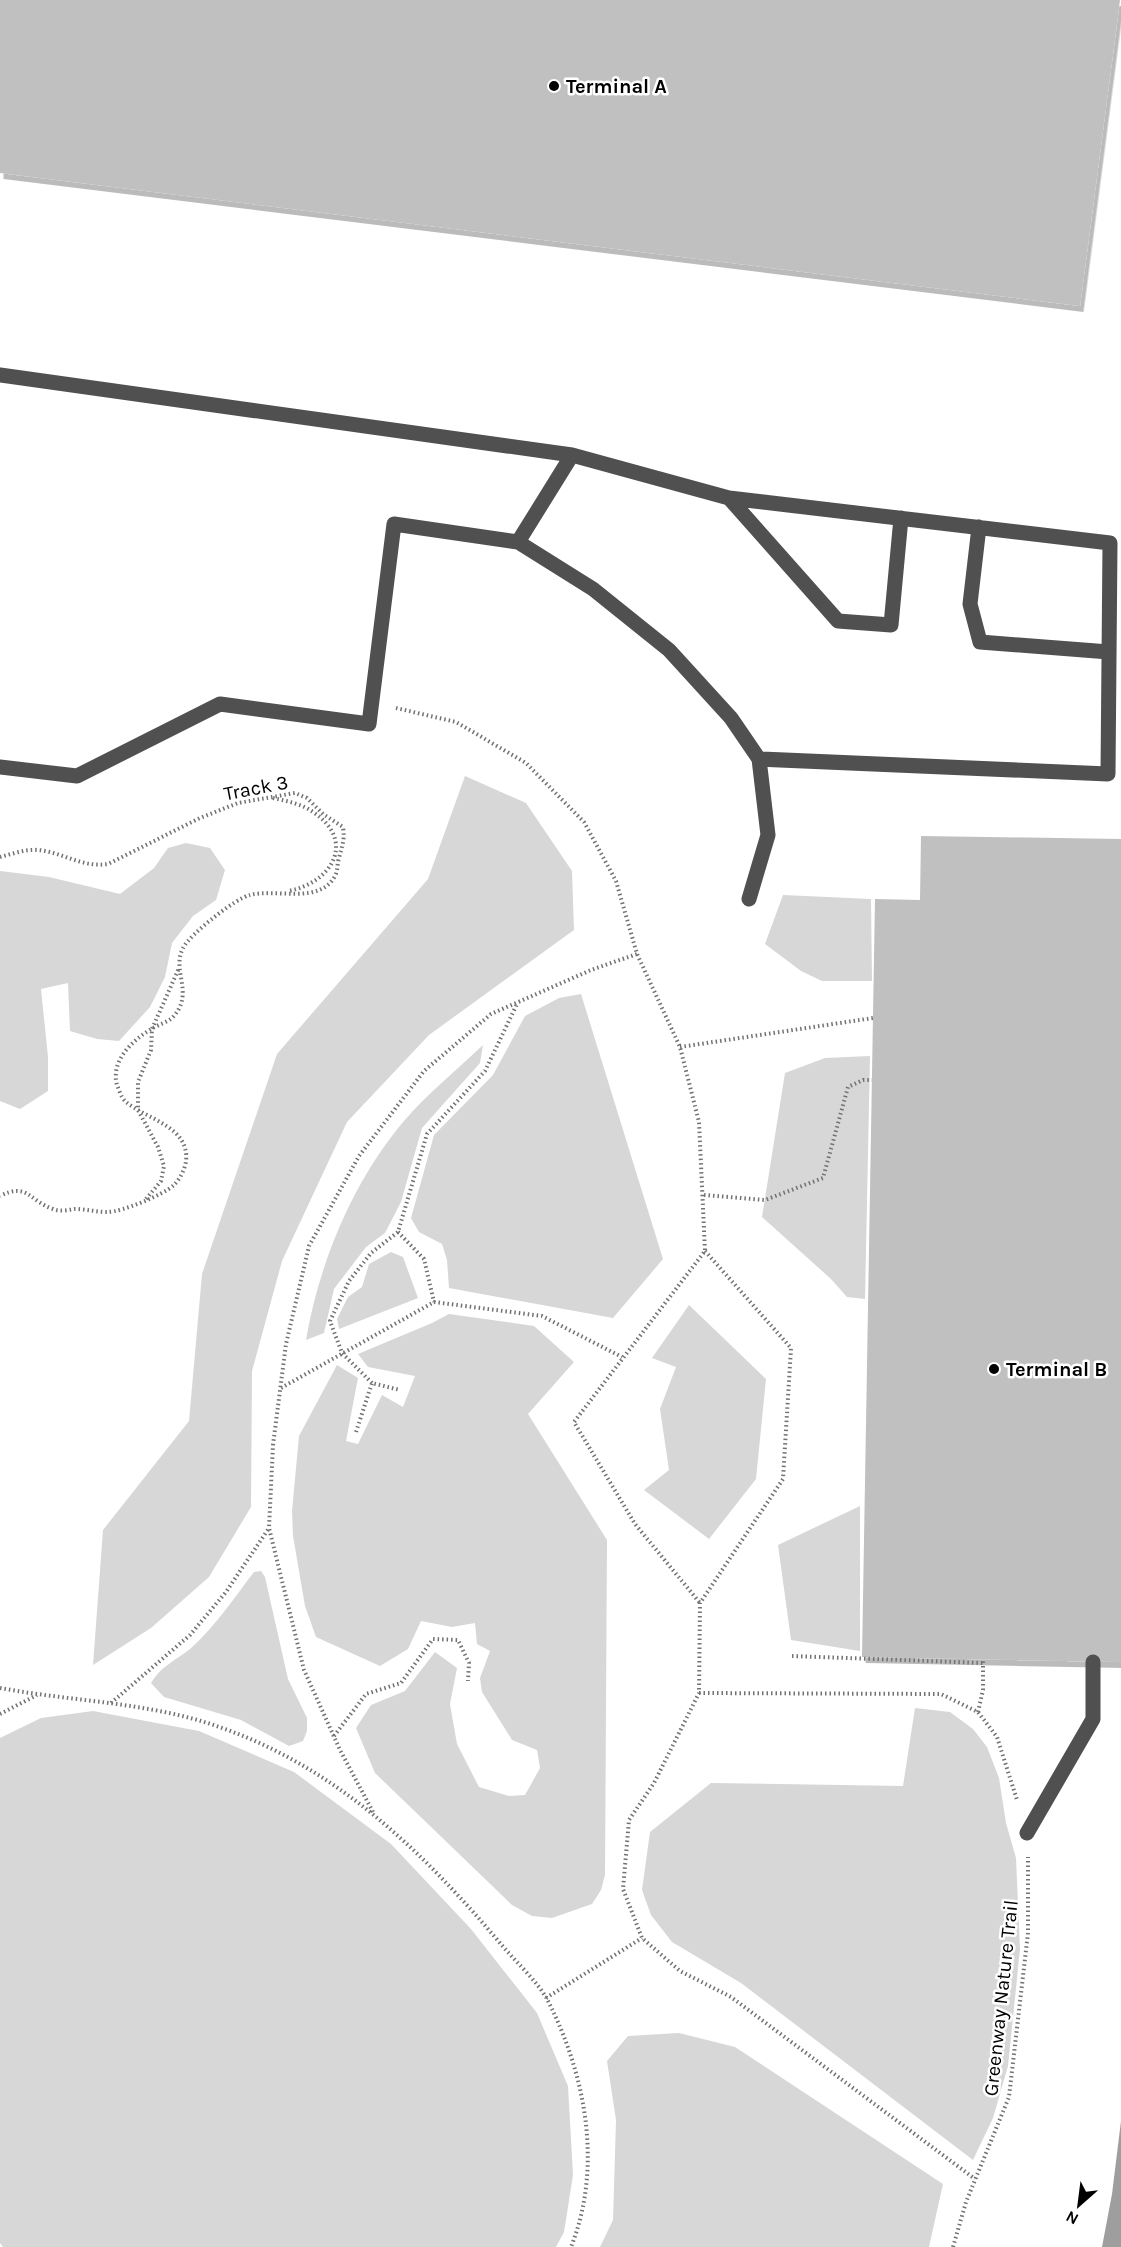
<svg xmlns="http://www.w3.org/2000/svg" width="1121" height="2247" font-family="Karla,sans-serif">
<defs>
<filter id="shadow"><feDropShadow dx="3.5" dy="6" stdDeviation="0" flood-color="#0004"/></filter>
</defs>
<rect width="100%" height="100%" fill="#fff"/>
<path fill="#d7d7d7" d="M465,776L526,803L572,871L574,930L429,1035L347,1122L282,1261L252,1371L251,1507L209,1577L151,1628L93,1665L103,1530L189,1421L202,1274L277,1054L428,879Z
M186,843L210,848L225,870L216,900L193,916L172,943L165,977L150,1007L119,1041L97,1039L70,1031L68,983L41,989L48,1057V1091L20,1109L0,1101V871L49,877L120,894L154,868L168,848Z
M783,895L871,899L872,981H822L801,971L765,944Z
M581,994L663,1259L613,1318L449,1288L447,1260L442,1244L419,1232L411,1218L434,1135L493,1075L525,1016L559,998Z
M483,1045L480,1063L422,1128L401,1202L385,1233L366,1247L334,1289L324,1333L306,1340C319,1263 353,1181 404,1121C426,1095 458,1069 483,1045Z
M870,1056L865,1299L847,1297L831,1279L762,1217L785,1073L825,1058Z
M391,1252L403,1257L418,1298L339,1329L337,1319L348,1297L362,1287L369,1264Z
M689,1305L766,1379L756,1479L709,1539L644,1490L669,1470L660,1409L676,1367L652,1358Z
M449,1314L534,1326L574,1362L528,1414L607,1540L605,1875L601,1890L592,1904L552,1918L532,1916L512,1905L375,1773L356,1728L371,1705L405,1691L435,1652L457,1668L450,1704L457,1744L479,1787L509,1796L525,1795L540,1768L537,1750L512,1740L482,1692L480,1678L490,1651L477,1644L475,1623L452,1627L421,1621L408,1649L380,1666L316,1637L305,1606L293,1536L292,1511L299,1436L337,1365L358,1378L346,1441L358,1444L382,1395L403,1407L415,1376L368,1367L358,1354L432,1323Z
M860,1506V1651L791,1640L778,1545Z
M261,1571L265,1577L288,1679L307,1718V1731L303,1741L289,1746L241,1720L164,1697L151,1683C160,1667 176,1660 190,1649C215,1627 234,1598 254,1572Z
M915,1708L950,1712L973,1729L987,1747L999,1778L1006,1823L1016,1858L1020,1949L1008,2066L993,2118L973,2160L741,1983L672,1942L651,1915L642,1890L650,1832L711,1783L903,1786Z
M93,1711L199,1731L294,1772L391,1844L471,1929L537,2013L568,2086L573,2175L564,2232L556,2247H3L0,2243V1738L41,1718Z
M679,2033L735,2047L943,2184L929,2247H600L613,2220L616,2120L607,2061L628,2036Z"/>
<path fill="#9e9e9e" d="M1121,2121V2247H1102L1112,2194Z"/>
<path fill="#c0c0c0" filter="url(#shadow)" d="M0,0H1120L1080,306L0,173Z
M921,836L1121,839V1662L862,1657L875,899L920,900Z"/>
<g fill="none" stroke-linecap="round" stroke-linejoin="round">
<path stroke="#727272" stroke-width="4" stroke-dasharray="1.5 3" stroke-linecap="butt" d="M396,708L456,722L526,763L584,822L616,881L637,954L680,1047L699,1122L705,1251L574,1422L635,1524L700,1603
M273,798C287,801 302,804 313,812C357,841 332,883 288,891
M0,857C12,854 25,849 38,850C62,852 82,868 108,864L200,818L238,803L295,793L307,798L323,814L343,827C345,840 342,846 339,858C337,864 338,870 335,876C319,905 277,888 250,895C236,898 190,934 183,948C171,971 195,993 173,1017C168,1022 160,1024 153,1028C134,1039 110,1060 117,1085C119,1090 121,1097 125,1101C145,1119 190,1126 186,1161C185,1169 180,1179 174,1185C163,1195 122,1212 107,1212C96,1212 86,1209 75,1209C68,1210 60,1212 53,1209C29,1201 28,1182 0,1196
M680,1047L873,1018
M704,1195L765,1200L823,1178L848,1087L863,1080H872
M146,1199L161,1181L164,1166L158,1147L138,1110V1082L151,1050L152,1029L179,968
M398,1232L424,1259L434,1302
M705,1251L791,1348L783,1479L700,1603L699,1693L654,1783L629,1820L623,1889L642,1938L680,1971L731,1997L975,2179
M372,1383L342,1353L330,1321L349,1281L371,1253L398,1232L427,1134L485,1071L517,1004
M281,1388L434,1302L542,1316L622,1357
M356,1432L372,1383L400,1390
M792,1656L983,1663
M0,1688C75,1702 153,1702 225,1729C339,1770 423,1852 500,1943C513,1959 538,1982 547,1999C586,2075 603,2167 571,2247
M699,1693L941,1694L978,1712L997,1737L1017,1800
M111,1703L190,1635L226,1592L269,1528
M978,1712L983,1690V1659
M0,1714L37,1695
M334,1736L366,1694L401,1683L433,1639L458,1640L469,1663L468,1681
M373,1812L340,1750L304,1670L269,1528L273,1445L286,1344L309,1246L359,1156L424,1071L491,1014L591,970L637,954
M546,1998L642,1938
M953,2247L966,2202L1009,2097L1028,1933V1857"/>
<path stroke="#505050" stroke-width="15" d="M0,375L572,455L729,498L1110,543L1108,774L759,759
M729,498L838,621L891,625L901,518
M979,527L970,604L980,642L1109,652
M518,542L572,455
M0,767L77,776L220,704L369,724L394,524L518,542L593,589L669,650L731,718L759,759L768,835L749,899
M1027,1833L1093,1719V1662"/>
</g>
<g fill="#000" stroke="#fff" stroke-width="2">
<circle cx="554" cy="86" r="6"/>
<circle cx="994" cy="1369" r="6"/>
</g>
<g text-anchor="middle" dominant-baseline="central" stroke-width="5" stroke-linejoin="round" paint-order="stroke">
<g font-size="20" font-weight="bold" fill="#000" stroke="#fff" text-anchor="start">
<text x="566" y="86">Terminal A</text>
<text x="1006" y="1369">Terminal B</text>
</g>
<g font-size="20" fill="#000" stroke="#fff">
<text transform="translate(256 788) rotate(-11)">Track 3</text>
<text transform="translate(1001 1998) rotate(-84)">Greenway Nature Trail</text>
</g>
</g>
<g transform="translate(1079 2205) rotate(208)" stroke="#ffffff" stroke-width="4.5" paint-order="stroke">
<path d="M0-4.5L10 22L0 15L-10 22Z" fill="#000000"/>
<text y="-9" font-size="16" font-weight="bold" text-anchor="middle" fill="#000000">N</text>
</g>
</svg>
